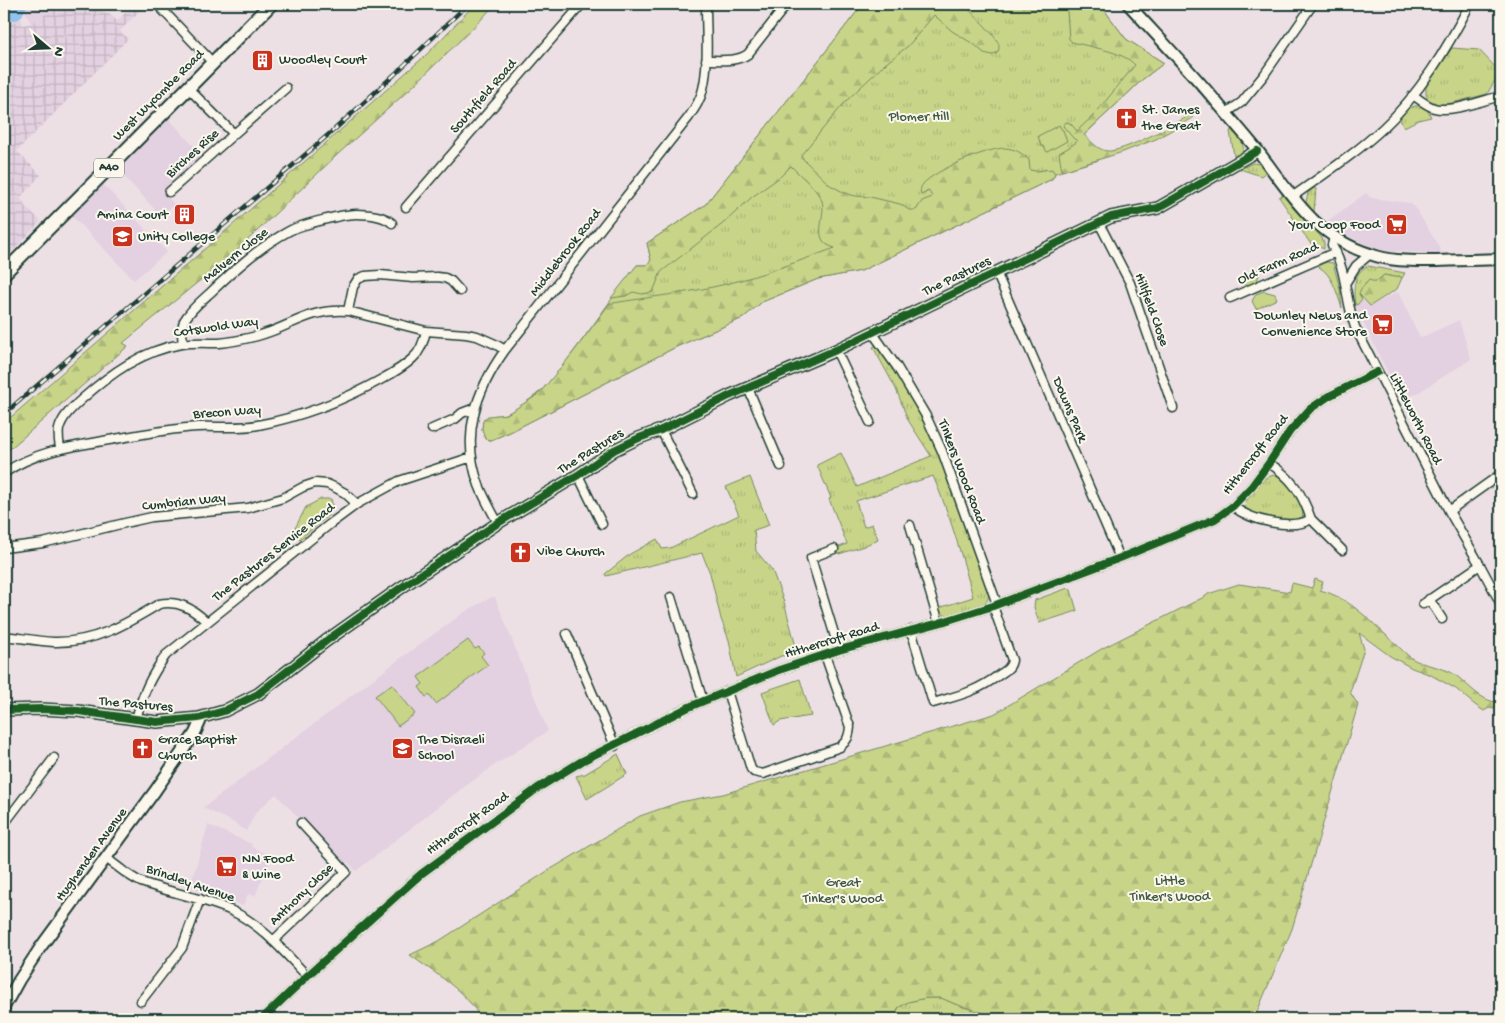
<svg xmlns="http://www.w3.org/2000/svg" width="1505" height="1023" font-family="'Gochi Hand',sans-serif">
<defs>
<pattern id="industrial-grid" width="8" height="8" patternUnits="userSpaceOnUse" patternTransform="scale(1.25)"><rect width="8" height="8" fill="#e3d0e0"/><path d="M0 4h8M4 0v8" fill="none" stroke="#c2b4c1"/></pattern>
<pattern id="grass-tufts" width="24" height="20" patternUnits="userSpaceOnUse" patternTransform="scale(1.25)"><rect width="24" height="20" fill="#c8d589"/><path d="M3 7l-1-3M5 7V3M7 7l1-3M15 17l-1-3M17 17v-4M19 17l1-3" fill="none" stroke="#abb877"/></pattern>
<pattern id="forest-firs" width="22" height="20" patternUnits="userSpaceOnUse" patternTransform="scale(1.25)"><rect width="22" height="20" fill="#c8d589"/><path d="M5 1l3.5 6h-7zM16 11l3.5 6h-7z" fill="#abb877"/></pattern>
</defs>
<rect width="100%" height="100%" fill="#ede0e5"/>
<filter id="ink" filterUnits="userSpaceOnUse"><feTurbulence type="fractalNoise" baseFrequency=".02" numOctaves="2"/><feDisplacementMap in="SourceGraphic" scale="10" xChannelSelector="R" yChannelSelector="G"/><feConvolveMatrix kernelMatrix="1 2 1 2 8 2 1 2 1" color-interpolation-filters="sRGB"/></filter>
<g filter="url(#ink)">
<path fill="#e3d0e0" d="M4,4H18V9L23,25L4,16Z
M24,4H63L31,23L24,10Z
M169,119L202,155L162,191L174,204L161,216L118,170Z
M103,184L167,252L134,280L72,216Z
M1366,193L1371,198L1410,203L1415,207L1441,250L1440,254L1397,251L1392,252L1370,247L1337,230L1326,222Z
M1398,292L1420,338L1459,320L1471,359L1416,394L1403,399L1380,358L1378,352L1356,308L1357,305L1362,299L1370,306Z
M492,597H495L548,731L495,765L460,790L356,871L348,862L343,865L276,794L256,812L246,831L229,820L203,808L405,655L466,611Z
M208,825L252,844L251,847L272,856L255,896L248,894L243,906L190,887Z"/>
<path fill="url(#industrial-grid)" d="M63,4L74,9L77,4H95L106,14L109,13L117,21L134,4H143L145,5L120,31L128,39L17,151L41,175L20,198L25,203L24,205L41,221L6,258L4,256V16L23,25L31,23Z"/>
<path fill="url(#grass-tufts)" stroke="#74895e" d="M863,4H1107L1102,7L1126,39L1164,63L1143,79L1078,141L1099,160L1055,173L1052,179L861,271L818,279L762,302L743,318L676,347L510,432L491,440L485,439L482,429L483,420C490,414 498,416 506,414C516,410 535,396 543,389C578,350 605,306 637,265H647L651,260L647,243L705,205Z
M1452,48L1479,50L1500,72L1487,94L1452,103L1440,105L1431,102L1428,99L1426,95V87Z
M1415,106H1420L1427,109L1431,117L1418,120L1404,127L1399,118L1409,108Z
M1233,129C1242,140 1250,151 1235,162L1230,131Z
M1253,163L1260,164L1267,171L1261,176L1240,169Z
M1314,188L1316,189L1314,212L1306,202L1308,193Z
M1285,194L1321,237L1324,242V249L1310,243L1279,197Z
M1327,262L1333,263L1340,289L1342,308C1337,294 1333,275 1319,267L1321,264Z
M1368,266L1405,273L1402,278L1399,276L1394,277L1384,275L1377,281L1366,283L1361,289L1359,294L1362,299L1357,305L1355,304C1353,290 1353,272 1368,266Z
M1258,269L1260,273L1255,285L1249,287L1244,284L1241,277Z
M1264,291L1275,294L1277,299L1256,309L1252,301L1256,294Z
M877,345L920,410L939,452L987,586C989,594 990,599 983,605L947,616L941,613L939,608L973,597C962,556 950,515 933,476L856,501L864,527L872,524L878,539L864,546L839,554L837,548L847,544L829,499L831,498L817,465L841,453L857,487L931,456L908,420L896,389L873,347Z
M1274,475C1278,476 1282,477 1285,479C1292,487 1306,509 1302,519L1294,523L1252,516L1246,512L1245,508L1246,501L1265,478Z
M750,477L769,525L754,530L756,551L772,570L784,602L798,654L781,656L736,677L729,640L721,619L710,573L702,553L606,576L605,574L630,554L657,539L662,549L670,548L739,515L726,487Z
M321,499H331L333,507L330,514L300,539L293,532L306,507Z
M1068,588L1071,590L1077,611L1039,623L1034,607L1035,600Z
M800,679L811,716L780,721L774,725L762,692Z
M618,754L627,774L587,799L576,776L585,774Z
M926,998H942L955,1004L996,1017L997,1019H895L898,1008L908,1002Z"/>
<path fill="url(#forest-firs)" stroke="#74895e" d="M475,4H495L479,22L411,88L337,155L235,252L123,343L128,346L4,454V423L229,228L426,55Z
M863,4H963C970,11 997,36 999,45C999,49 999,50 997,53L992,55L984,53L975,45L952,31L934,15L908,46L885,64L846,101L801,155L804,160L830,185L843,192L855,196L870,197L900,204L909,210H916L922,201L932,197L929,191L921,195C920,191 920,188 923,184C935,170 988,148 1005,148C1016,149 1022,153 1029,160L1030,170L1036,171L1052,169L1055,174L1052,179L861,271L818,279L762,302L743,318L676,347L510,432L491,440L485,439L482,429L483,420L488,416L507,414L536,396L543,389L572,354L610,303H613C650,297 689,293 726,284C763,275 799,261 835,248C832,247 827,245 825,243C815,234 826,213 822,201C816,187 801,177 791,166L780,177L752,197L725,222L661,272L653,292L642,294L633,292L626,296L611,298L637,265H647L651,260L647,243L705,205Z
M1064,4H1107L1102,7L1126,39L1164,63L1143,79L1084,135C1091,141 1098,150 1107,151C1123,153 1175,123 1191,115L1193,118L1156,139L1123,152L1062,171L1059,153L1068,148L1078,141L1074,139L1063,126L1066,122L1070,123L1077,131L1095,114L1135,65C1123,51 1089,47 1072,42L1069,39L1067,11Z
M1384,275L1394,277L1399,276L1402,278L1397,289L1370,306L1359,294L1361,289L1369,280C1376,283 1379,280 1384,275Z
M1315,579L1323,582L1320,590C1351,598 1373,624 1397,645C1401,649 1406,654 1411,658C1424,666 1441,666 1454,674C1467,683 1481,702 1498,702L1494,709L1489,708L1484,711L1475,705L1456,689L1431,675L1412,668L1390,656L1359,633L1364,649L1350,692L1358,705L1292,929L1254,1019H997L996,1017L955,1004L941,998H926L908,1002L898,1008L895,1019H481C467,991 434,973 410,955L439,941L546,872L640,816L680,802L723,794L994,714L1103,648L1206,596L1208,594L1239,584L1290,592L1292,583L1312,588Z"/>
<path fill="#c8d589" stroke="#74895e" d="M1059,125L1062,130H1063L1067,141L1047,152L1043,146H1041L1038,136Z
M468,640L475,649L479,647L484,653L481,656L488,665L436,704L429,695L426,697L419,687L423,684L418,677Z
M392,684L415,714L398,726L375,696Z"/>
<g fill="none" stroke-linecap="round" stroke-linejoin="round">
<path stroke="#93c2ee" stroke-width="16" d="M15,12L19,4"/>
<defs>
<path id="minor" d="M157,4L213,63
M706,60C719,60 737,62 748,54L787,4
M1413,95C1420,100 1426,105 1434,108C1452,113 1483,100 1501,96
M1226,113L1242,102L1264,75L1313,4
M234,134L286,88
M169,192L234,134L188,88
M1292,197C1323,175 1355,154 1383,128C1420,94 1447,48 1470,4
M406,207L582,4
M1099,223L1130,283L1173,408
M1334,237L1332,245C1347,271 1345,299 1355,327L1449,511L1480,565L1501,604
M996,272L1120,558
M1346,282L1356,266L1370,254
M1230,298L1336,252
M348,311L353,287L358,279L365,276L380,275L413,278L437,277L445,278L451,281L460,291
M872,332L897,367L926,416L942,451L997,604
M183,344C182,336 181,329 184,321C190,310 201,301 210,293C234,270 259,247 289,231C300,225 343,214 356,214C368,214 383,215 392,223
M836,350L870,422
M748,388L781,466
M432,429L455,419L462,413L475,408
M661,430L693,494
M60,448C59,442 58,435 59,429C62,417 73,407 82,399C111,373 142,351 181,344C193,342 207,343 219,343C232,342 245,339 257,336C292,327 308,308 348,311L426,331L466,334L477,336L495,344L505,350
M4,473C37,450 76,446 115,439C142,434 169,429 197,427C218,426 238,429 258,425C301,417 344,400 382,379C393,373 404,367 413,358C421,351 424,341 426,331
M578,475L602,524
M1233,506C1249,520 1292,531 1311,519C1302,493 1292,478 1269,463
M1449,511L1501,474
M1311,519L1342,550
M498,523C491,510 484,498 479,485C460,435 476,391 505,350L689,117C695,108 701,99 703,89C709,64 706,30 706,4
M910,525L939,623
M4,548L43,543L125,523L152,517L248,508L283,498L303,487L315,483L327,484L336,488L345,493L357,504
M834,549L811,558L839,650
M671,597L703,701
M1429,599L1442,619
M1423,604L1480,565
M911,630L933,703C960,695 976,692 999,675C1005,671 1011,668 1012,660L993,606
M567,634L615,746
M4,636C21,638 37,641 54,642C95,643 126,624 159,604C179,600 193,609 207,622
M727,691L751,769L754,772L763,774L840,747C847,741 849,737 850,727L825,655
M136,720C142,694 151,676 166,655L330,524L357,504L399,481L472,457
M4,824L54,758
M106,858C117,866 129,877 141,882C171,893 203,898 232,911C262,925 285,953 307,976
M273,941L346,872L301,823
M141,1001L182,948L200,899
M262,1019L307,976L421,874L538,788L582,761L689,707L779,670L839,650L939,623L993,606L1120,558L1215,519L1233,506L1252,486L1269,463L1290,431L1310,409L1329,396L1377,372"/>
<path id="tertiary" d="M1128,4C1158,37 1190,70 1219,105C1232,120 1245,135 1258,151C1291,194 1314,236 1370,254C1391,262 1414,261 1437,261C1458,260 1480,260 1501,259
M4,710L41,709L78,711L157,722L199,718L224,711L258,694L326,641L402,587L498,523L578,475L614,450L639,438L661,430L729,396L836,350L1111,217L1158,208L1257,151
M4,1007L19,980L40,948L155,791L195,733L200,722L199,718"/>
<path id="primary" d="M4,273L188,88L271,4"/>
</defs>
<use href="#minor" stroke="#1f3d34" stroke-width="11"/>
<use href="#tertiary" stroke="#1f3d34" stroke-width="14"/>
<use href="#primary" stroke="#1f3d34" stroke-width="16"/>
<use href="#minor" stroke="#fbf7ec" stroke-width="8"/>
<use href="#tertiary" stroke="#fbf7ec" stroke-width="10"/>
<use href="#primary" stroke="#fbf7ec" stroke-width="12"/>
<defs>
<path id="rail" d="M4,414L335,129L395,74L468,4"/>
</defs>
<use href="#rail" stroke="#1f3d34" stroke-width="4.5"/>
<use href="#rail" stroke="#fbf7ec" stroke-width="2.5" stroke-dasharray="8" stroke-linecap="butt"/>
<defs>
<path id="cycleway" d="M4,710L41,709L78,711L157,722L199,718L224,711L258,694L326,641L402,587L498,523L578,475L614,450L639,438L661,430L729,396L836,350L1111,217L1158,208L1257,151
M262,1019L307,976L421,874L538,788L582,761L689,707L779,670L839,650L939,623L993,606L1120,558L1215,519L1233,506L1252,486L1269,463L1290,431L1310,409L1329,396L1377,372"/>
</defs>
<use href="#cycleway" stroke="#fbf7ec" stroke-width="11"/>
<use href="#cycleway" stroke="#1b5e20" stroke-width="8"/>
</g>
</g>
<defs>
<symbol id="building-square" viewBox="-11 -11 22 22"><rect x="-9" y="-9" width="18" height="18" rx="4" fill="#c8321e" stroke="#fbf7ec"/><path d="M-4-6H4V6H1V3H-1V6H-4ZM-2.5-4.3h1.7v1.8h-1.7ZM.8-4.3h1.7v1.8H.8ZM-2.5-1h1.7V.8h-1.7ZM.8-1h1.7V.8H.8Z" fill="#fff"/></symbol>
<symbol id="church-square" viewBox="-11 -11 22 22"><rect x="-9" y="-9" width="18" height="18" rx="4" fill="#c8321e" stroke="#fbf7ec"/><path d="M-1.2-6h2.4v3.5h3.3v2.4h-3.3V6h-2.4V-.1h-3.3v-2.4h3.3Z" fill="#fff"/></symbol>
<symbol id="supermarket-square" viewBox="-11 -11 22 22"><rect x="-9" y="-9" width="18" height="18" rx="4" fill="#c8321e" stroke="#fbf7ec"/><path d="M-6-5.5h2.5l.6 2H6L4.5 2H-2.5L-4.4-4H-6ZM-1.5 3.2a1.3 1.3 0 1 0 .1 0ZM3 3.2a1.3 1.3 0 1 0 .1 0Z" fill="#fff"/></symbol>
<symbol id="school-square" viewBox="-11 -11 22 22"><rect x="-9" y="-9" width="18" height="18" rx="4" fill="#c8321e" stroke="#fbf7ec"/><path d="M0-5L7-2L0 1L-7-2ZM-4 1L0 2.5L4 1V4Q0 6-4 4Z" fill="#fff"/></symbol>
</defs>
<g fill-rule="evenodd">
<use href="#building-square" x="250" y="48" width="25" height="25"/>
<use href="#church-square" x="1114" y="106" width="25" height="25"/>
<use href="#building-square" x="172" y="202" width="25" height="25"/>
<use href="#supermarket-square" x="1384" y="212" width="25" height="25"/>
<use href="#school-square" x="110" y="224" width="25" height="25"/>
<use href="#supermarket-square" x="1370" y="312" width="25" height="25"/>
<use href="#church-square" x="508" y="540" width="25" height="25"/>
<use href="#church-square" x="130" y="736" width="25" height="25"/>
<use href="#school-square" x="390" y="736" width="25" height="25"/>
<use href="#supermarket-square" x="214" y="854" width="25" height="25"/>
</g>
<g text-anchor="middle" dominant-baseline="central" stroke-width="4" stroke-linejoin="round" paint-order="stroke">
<rect fill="#fbf7ec" stroke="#61756b" stroke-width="1" x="94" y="158.5" width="30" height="19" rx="4"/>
<g font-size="12" font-weight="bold" fill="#1f3d34">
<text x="109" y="168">A40</text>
</g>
<g font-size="14" fill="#1f3d34" stroke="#fbf7ec" text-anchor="start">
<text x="279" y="60">Woodley Court</text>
<text x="1142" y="110">St. James<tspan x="1142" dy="16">the Great</tspan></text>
<text x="168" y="215" text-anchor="end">Amina Court</text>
<text x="1380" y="225" text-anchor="end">Your Coop Food</text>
<text x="138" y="237">Unity College</text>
<text x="1367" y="316" text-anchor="end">Downley News and<tspan x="1367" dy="16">Convenience Store</tspan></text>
<text x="537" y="552">Vibe Church</text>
<text x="158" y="740">Grace Baptist<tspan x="158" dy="16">Church</tspan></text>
<text x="418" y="740">The Disraeli<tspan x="418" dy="16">School</tspan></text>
<text x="242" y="859">NN Food<tspan x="242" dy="16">&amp; Wine</tspan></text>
</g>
<g font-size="14" fill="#1f3d34" stroke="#fbf7ec">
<text transform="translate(159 96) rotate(-45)">West Wycombe Road</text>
<text transform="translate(484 97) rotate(-49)">Southfield Road</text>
<text transform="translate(193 154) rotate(-42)">Birches Rise</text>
<text transform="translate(566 253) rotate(-52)">Middlebrook Road</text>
<text transform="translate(236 256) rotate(-39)">Malvern Close</text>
<text transform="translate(1278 264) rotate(-24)">Old Farm Road</text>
<text transform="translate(957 277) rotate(-26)">The Pastures</text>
<text transform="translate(1151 310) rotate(70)">Hillfield Close</text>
<text transform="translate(216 328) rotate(-8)">Cotswold Way</text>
<text transform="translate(1069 410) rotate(67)">Downs Park</text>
<text transform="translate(227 413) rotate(-4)">Brecon Way</text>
<text transform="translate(1415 419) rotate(63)">Littleworth Road</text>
<text transform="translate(591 452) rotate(-32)">The Pastures</text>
<text transform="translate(1256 455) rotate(-52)">Hithercroft Road</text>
<text transform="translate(961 472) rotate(69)">Tinkers Wood Road</text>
<text transform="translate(184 503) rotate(-6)">Cumbrian Way</text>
<text transform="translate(274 553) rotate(-38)">The Pastures Service Road</text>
<text transform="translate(832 641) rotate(-17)">Hithercroft Road</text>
<text transform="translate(136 705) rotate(5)">The Pastures</text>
<text transform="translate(468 824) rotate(-36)">Hithercroft Road</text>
<text transform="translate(92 855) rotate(-54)">Hughenden Avenue</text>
<text transform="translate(190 884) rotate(19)">Brindley Avenue</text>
<text transform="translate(302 895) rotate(-44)">Anthony Close</text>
</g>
<g font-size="14" fill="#415b45" stroke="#fbf7ec">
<text x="919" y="117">Plomer Hill</text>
<text x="1170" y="881">Little<tspan x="1170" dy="16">Tinker's Wood</tspan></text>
<text x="843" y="883">Great<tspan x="843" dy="16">Tinker's Wood</tspan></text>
</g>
</g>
<rect width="1505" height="1023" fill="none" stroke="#fbf7ec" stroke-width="20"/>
<rect x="10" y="10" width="1485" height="1003" fill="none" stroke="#1f3d34" stroke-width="2" filter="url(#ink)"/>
<g transform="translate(48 48) rotate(109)" stroke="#fbf7ec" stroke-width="4" paint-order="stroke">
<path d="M0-4L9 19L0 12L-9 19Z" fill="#1f3d34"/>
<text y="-8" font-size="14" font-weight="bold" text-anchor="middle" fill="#1f3d34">N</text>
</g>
</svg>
